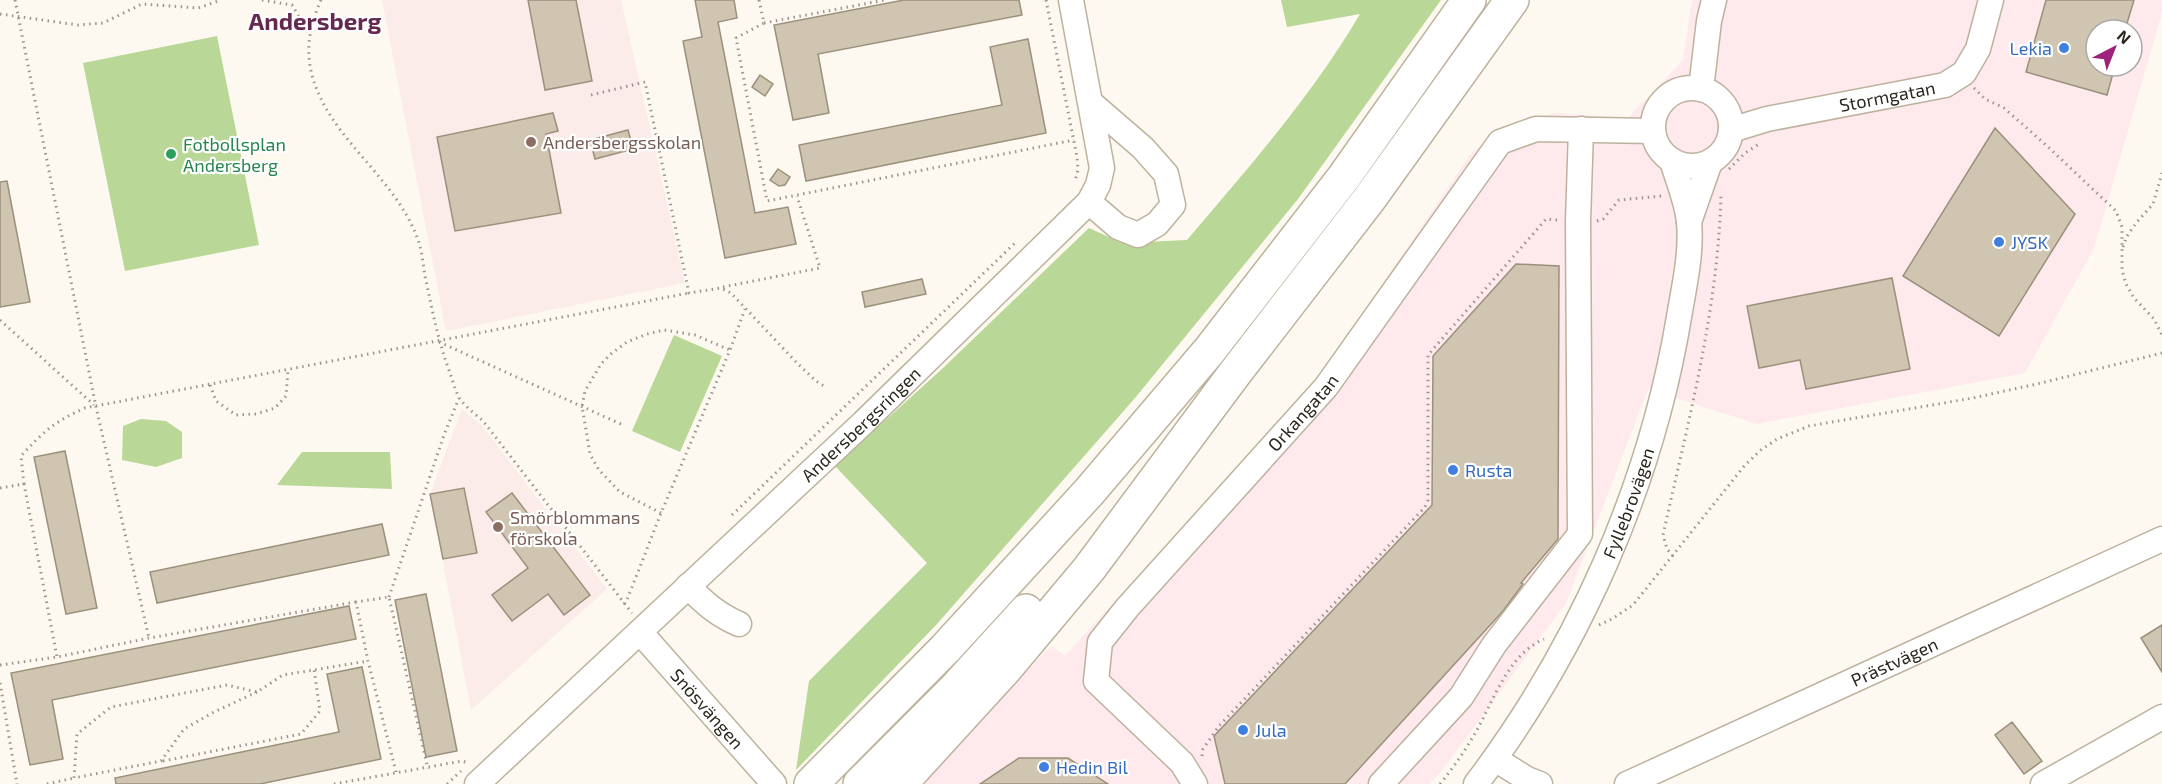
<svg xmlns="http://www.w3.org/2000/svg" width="2162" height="784" font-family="'Exo 2',sans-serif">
<rect width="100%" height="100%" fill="#fdf9f0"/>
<path fill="#fee9ed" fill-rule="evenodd" d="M1692,0H2162V13L2094,248L2025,373L1757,424L1648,389L1566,603L1443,769L1430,784H919L1051,646L1065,656L1319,377L1471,154L1501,127L1555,113L1628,118L1683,60ZM2096,30H2132V66H2096Z"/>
<path fill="#fbebe9" d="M382,0H621L685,283L446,331Z
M462,409L482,426L607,589L471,710L430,494Z"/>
<path fill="#b9d796" d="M1281,0H1441L1298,199L1135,398L937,624L796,770L809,681L927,563L835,466L943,368L1089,228L1122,243L1187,240C1248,168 1312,96 1360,14L1287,27Z
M217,36L259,245L125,271L83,63Z
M674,335L722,356L680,452L632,431Z
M141,419L166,421L182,432V458L156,467L122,460L123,426Z
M302,452H390L392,489L277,485Z"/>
<path fill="#d0c5b0" stroke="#9b907c" stroke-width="1.5" d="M528,0H576L592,81L545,90Z
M695,0H734L737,18L718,22L755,213L788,207L796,244L725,258L683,41L702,37Z
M904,0H1019L1022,15L818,54L829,113L793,120L774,25Z
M2046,0H2134L2125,30H2096V66H2115L2107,95L2026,72Z
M1028,39L1046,133L806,181L799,145L1002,105L990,47Z
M760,75L773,84L765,96L752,87Z
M553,113L558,131L546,134L561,213L455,231L437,137Z
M1995,128L2075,214L1999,336L1903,276Z
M628,130L633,149L595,159L590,140Z
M778,169L790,177L785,185L779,186L770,180Z
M7,181L30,302L0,307V182Z
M1516,264L1559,266L1558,539L1521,583L1523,584L1503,611L1345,784H1225L1214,736L1432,505L1433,356Z
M1892,278L1910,369L1806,389L1800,360L1759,368L1747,306Z
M922,279L926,294L865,307L862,292Z
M65,451L97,608L66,614L34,457Z
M464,488L477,553L443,559L430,494Z
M512,493L590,595L564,615L548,594L512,621L492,595L528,568L486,512Z
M382,524L389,555L157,603L150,572Z
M426,594L457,751L426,757L395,600Z
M349,606L356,639L52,700L63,759L30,765L11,673Z
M2162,625V672L2141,638Z
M362,667L381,759L260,784H116L115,778L339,732L327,674Z
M2012,722L2042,761L2024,774L1995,735Z
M1019,758H1068L1108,784H980Z"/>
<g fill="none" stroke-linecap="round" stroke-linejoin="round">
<defs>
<g id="minor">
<circle cx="1692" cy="127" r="39"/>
<path d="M1701,89L1709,21L1714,0"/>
<path id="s1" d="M1731,130L1767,119L1945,85L1964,73L1978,49L1991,0"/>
<path d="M1089,202L1118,227L1138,235L1157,224L1173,205L1166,174L1143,148L1091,103"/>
<path d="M1689,222L1710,162"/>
<path d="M688,586C704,603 718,615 739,624"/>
<path id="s2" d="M640,632L774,784"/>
<path d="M1495,759L1527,779L1540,784"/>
<path id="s3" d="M477,784L863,423L1089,202L1098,185L1102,168L1071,0"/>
<path id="s4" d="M1195,784L1182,763L1096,681L1100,642L1127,608L1326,387L1500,142L1536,129L1653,131"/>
<path d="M1381,784L1461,697L1494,645L1580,534L1578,221L1581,129"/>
<path id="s5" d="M1476,784C1579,648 1651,485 1679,317C1684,287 1692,253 1689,222C1687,202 1678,180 1672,161"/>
<path id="s6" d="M1627,784L2162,539"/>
<path d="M2043,784L2162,717"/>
</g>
<path id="highway" d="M811,784L945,649L1089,492L1209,351L1344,177L1469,0
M860,784L953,691L1026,611
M900,784L1006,668L1089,569L1235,373L1370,198L1512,0"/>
</defs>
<use href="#minor" stroke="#bdb29d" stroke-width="27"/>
<use href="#highway" stroke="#bdb29d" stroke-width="36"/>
<path stroke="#9a968d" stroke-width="3" stroke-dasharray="1.5 4.5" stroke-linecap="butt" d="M15,0L96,407L149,638
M262,0L292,5L308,32
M321,0C310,25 305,49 312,75C329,139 396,177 418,240C422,251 423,264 425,276C432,309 438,341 450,373C453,381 455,391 460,399C466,407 475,414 483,421L632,613
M759,0L764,23L736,38L767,201L1074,140
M1046,0L1077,157L1078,170L1075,181
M0,14L78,25L103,23L142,4L198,8L221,0
M764,23L885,0
M1974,88L1985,99L2004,108L2046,145L2116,211L2122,227V270L2126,284L2134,298L2154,319L2162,335
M591,95L645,82L689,293L721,288L731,293L797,363L816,381L824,386
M1729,169L1745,153L1759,144
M1597,221L1603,219L1619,200L1662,196
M2123,247L2127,236L2137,222L2153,204L2162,173
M723,287L820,268L797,196
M0,320L94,405
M439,342L623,425
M210,385L216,401L236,415L256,414L275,408L286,396L288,370
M24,484L21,456C43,432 55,421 85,408L689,293
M0,488L24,484L57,657
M661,513L620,492L599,470L590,454L582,406L585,391L601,364L612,353L627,342L647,334L664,330L695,335L730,350
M732,515L1015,243
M1673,556L1667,549L1663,535C1688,422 1718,311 1721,194
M389,597L444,435L459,398
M624,604L627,600L661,513L730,350L745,309
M1599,625L1612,619L1633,605L1745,465L1761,450L1777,439L1809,426L1973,398L2037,384L2162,353
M0,665L57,657L149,638L356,602
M0,683L17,784
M257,692L214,712L184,729L161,761L74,778L77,734L111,707L227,685L257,692L283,675L368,661
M1202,756L1203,749L1219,726L1425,507L1428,500V355L1546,219L1558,220
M163,761L301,734L320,711L314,669
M396,772L368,661L356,602L389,597L428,769
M47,784L74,778
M334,784L462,761L469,763
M447,784L461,771
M1440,784C1454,767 1466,749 1477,730C1494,699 1509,654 1544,639"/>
<use href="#minor" stroke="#fff" stroke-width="24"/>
<use href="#highway" stroke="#fff" stroke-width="33"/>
</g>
<g fill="#3f7fe0" stroke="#fff" stroke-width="2">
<circle cx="2064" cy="48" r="6"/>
<circle cx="1999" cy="242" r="6"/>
<circle cx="1453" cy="470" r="6"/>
<circle cx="1243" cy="730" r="6"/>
<circle cx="1044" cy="767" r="6"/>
</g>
<g fill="#8d6e63" stroke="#fff" stroke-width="2">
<circle cx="531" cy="142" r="6"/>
<circle cx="498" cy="527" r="6"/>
</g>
<circle fill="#2e9e5b" stroke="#fff" stroke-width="2" cx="171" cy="154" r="6"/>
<g text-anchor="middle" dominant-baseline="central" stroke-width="4.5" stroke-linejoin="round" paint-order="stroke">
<g font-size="18" fill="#366cbe" stroke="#fff" text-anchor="start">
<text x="2052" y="48" text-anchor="end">Lekia</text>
<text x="2011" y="242">JYSK</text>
<text x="1465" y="470">Rusta</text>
<text x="1255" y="730">Jula</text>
<text x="1056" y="767">Hedin Bil</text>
</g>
<g font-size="18" fill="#2b271e" stroke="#fff">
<text stroke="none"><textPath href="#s1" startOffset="160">Stormgatan</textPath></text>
<text stroke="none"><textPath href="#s4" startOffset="489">Orkangatan</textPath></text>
<text stroke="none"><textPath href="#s3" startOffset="526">Andersbergsringen</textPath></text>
<text stroke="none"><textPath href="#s5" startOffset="321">Fyllebrovägen</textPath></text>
<text stroke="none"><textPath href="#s6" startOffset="294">Prästvägen</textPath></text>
<text stroke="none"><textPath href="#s2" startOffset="102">Snösvängen</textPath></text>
</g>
<g font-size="18" fill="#785e54" stroke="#fff" text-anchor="start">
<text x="543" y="142">Andersbergsskolan</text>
<text x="510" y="517">Smörblommans<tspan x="510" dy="21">förskola</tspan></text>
</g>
<g font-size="18" fill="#27864d" stroke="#fff" text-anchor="start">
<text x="183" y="144">Fotbollsplan<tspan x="183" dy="21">Andersberg</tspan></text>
</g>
<g font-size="24" font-weight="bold" fill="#652951" stroke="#fff">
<text x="315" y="20">Andersberg</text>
</g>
</g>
<g transform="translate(2114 48) rotate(42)"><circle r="28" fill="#ffffff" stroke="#aaa9a5" stroke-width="1.5"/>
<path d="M0-4.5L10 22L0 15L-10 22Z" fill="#9d2279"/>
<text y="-9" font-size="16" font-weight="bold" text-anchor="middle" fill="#2b271e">N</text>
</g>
</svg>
